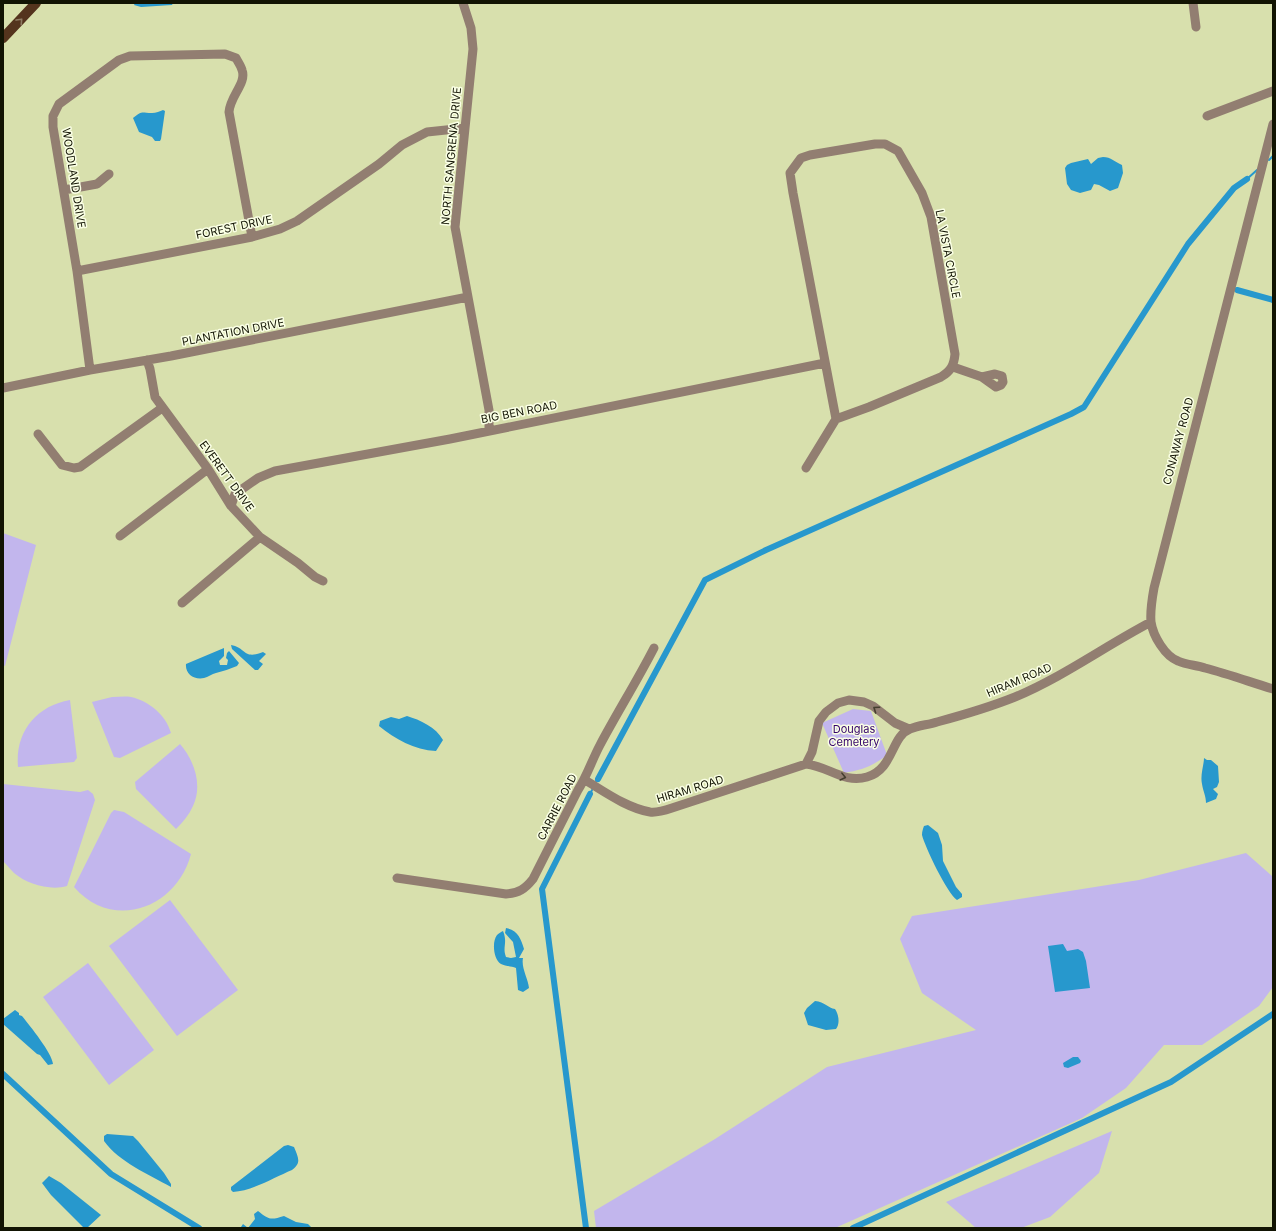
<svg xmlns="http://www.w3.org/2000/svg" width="1276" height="1231" font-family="Inter,sans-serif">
<rect width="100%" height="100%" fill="#d8e0ad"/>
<path fill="#c2b6ed" d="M3,533L36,545L5,666L3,665Z
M112,697C118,697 125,696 131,697C149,701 166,715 171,733L120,758L114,757L92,702Z
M70,700L77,758L74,762L18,767C15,732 36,706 70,700Z
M853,709L871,711L887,755C873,766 862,770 844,773L822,723Z
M180,744C194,760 203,785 193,806C189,815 183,822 176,829L136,789L135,782Z
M3,784L80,792L88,790L93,794L95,800L67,886C50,891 27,884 14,873C10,869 7,865 3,861Z
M114,810L124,812L191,854C177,908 113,932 74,887L111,813Z
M1246,853L1273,877V987L1259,1006L1202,1045H1164L1126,1088L1082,1118L835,1228H596L594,1211L715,1139L827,1067L976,1030L922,993L900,939L912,916L1139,880Z
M170,900L238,990L177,1036L109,946Z
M88,963L154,1050L109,1085L43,997Z
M1112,1131L1099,1173L1050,1217L1021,1228H976L946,1202Z"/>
<path fill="#2798cd" d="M135,3H173L172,5L141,7L134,5Z
M163,110L165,111L161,139L160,141H155L152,137L139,132L133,118C143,110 141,113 152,113C156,113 160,111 163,110Z
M1103,157C1111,157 1115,162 1122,165L1123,173L1118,188L1110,191L1099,185L1094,184L1091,190L1080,193L1071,190L1067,184L1065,168L1067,165L1071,163L1088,159L1091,164L1098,158Z
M231,645C247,648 243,660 263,652L266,654L259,661L263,664L258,670H255L232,649Z
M224,648V656L219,661L220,665H227L228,660L226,658L227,653L229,651L239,663L237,666C230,669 223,671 216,673C212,674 208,677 204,678C194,680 185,674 186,664Z
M407,716C420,720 436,727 443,740L436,751C414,750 395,739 379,726L380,721L391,717L399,719Z
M1204,758L1207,760H1211L1218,766L1219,782L1217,787L1213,789L1218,794L1216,799L1206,803C1206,796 1203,791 1202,784C1200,775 1204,765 1204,758Z
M928,825L938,833L942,845L943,861L956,887L962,894V897L957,900C947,893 925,847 922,835C922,831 923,829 924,826Z
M506,928C518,930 521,939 524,949L519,958H523C521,968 528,978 529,988L523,992L518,990L516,968C511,966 505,966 501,964C493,959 492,941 497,935C499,933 501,932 503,931C508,943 502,947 506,957L511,958L516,957L513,942L505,933Z
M1063,944L1067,951L1078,949L1083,952L1086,961L1090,988L1055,992L1048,946Z
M815,1001C825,1002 828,1008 835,1009C839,1015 840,1024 836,1029L826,1030L808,1025L804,1013L807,1008Z
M15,1010L19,1013V1015L22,1016C30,1026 52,1053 53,1064L48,1065L40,1055L37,1054L3,1024V1019Z
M1073,1057H1078L1081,1061L1080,1063L1068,1068L1064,1067L1063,1063Z
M107,1134L133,1136L138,1141L164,1173L171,1184V1187C148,1174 119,1162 104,1141V1136Z
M288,1145L294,1147C298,1157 302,1163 292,1170C275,1177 252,1191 233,1192L231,1190V1187L284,1146Z
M49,1176L61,1183L101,1215L87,1228H84L51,1195L42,1183Z
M258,1211C269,1220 271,1220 284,1216L296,1222L308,1224L312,1228H242L241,1227L243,1224L248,1228L255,1219L254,1214Z"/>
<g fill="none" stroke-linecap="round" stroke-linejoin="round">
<path stroke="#2798cd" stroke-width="2" d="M1269,160L1273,156
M1247,179L1257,170
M596,781L598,779
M590,794L592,790"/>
<path stroke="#2798cd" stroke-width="6" d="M1237,290L1273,300
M598,779L705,580L766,550L1071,414L1084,407L1188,244L1234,188L1247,179
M3,1074L111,1174L199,1228
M586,1228L542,889L590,794
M853,1228L1171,1082L1273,1014"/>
<path stroke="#927e71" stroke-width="9" d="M463,3L471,28L473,49L455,227L489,410V431
M1193,3L1196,27
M1207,116L1273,91
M1273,124L1154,588C1152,599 1150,611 1151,622C1153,636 1165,656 1178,661C1187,665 1196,665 1205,668C1228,674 1250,682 1273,689
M875,144H885L898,151L922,193L931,217L955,354C954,365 951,371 941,377L869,407L836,419L793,193L790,173L801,158L810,155Z
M64,190L97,184L109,174
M77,271L252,237L280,229L297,221L379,164L402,145L427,132L465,128
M147,360L150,369L155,397L208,469L231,506L260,537L298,563L315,577L323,581
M953,367L982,377L996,387L1001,385L1003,382L1002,376L995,374L982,377
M90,370L77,271L53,127V116L59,104L119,60L130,56L225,54L236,58C238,62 241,66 242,70C247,83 230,96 229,112L252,237
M3,388L90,370L171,356L468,297
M38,434L62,465L74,468L80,467L162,408
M806,468L836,419
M231,506L235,494L258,478L275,471L450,439L825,363
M120,536L208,469
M182,603L260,537
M806,764L812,752L819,721L826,712L838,703L849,700L864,702L873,706L895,723L909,729
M585,780C605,792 627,808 650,812C657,813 666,810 672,808L806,764C828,766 844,784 867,777C894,769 891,736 910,729C918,725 928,725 937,722C963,715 990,707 1015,697C1063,677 1105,646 1151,622
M397,878L506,894C519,893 525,889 533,879L578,790C587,776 592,760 600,745C617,713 637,681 654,648"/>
<path stroke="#54341d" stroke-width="10" d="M3,38L36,3"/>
</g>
<defs><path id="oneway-chevron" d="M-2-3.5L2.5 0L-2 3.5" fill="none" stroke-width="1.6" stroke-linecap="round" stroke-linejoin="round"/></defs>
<use stroke="#8e7b63" href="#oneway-chevron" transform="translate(20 21) rotate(-47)"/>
<g stroke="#453e2f">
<use href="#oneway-chevron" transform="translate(876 709) rotate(-145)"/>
<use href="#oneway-chevron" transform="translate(843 777) rotate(14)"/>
</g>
<g text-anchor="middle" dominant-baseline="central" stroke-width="3" stroke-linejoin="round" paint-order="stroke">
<g font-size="11" fill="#121403" stroke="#faffe5">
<text transform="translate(451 156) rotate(-85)">NORTH SANGRENA DRIVE</text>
<text transform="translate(74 178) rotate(81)">WOODLAND DRIVE</text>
<text transform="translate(234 227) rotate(-12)">FOREST DRIVE</text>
<text transform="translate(948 254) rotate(79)">LA VISTA CIRCLE</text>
<text transform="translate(233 332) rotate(-11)">PLANTATION DRIVE</text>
<text transform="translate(519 412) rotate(-11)">BIG BEN ROAD</text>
<text transform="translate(1178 441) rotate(-75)">CONAWAY ROAD</text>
<text transform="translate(227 476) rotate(54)">EVERETT DRIVE</text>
<text transform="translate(1019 680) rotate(-23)">HIRAM ROAD</text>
<text transform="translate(690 789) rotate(-17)">HIRAM ROAD</text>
<text transform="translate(557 807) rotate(-63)">CARRIE ROAD</text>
</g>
<g font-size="11" fill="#33006a" stroke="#faffe5">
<text x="854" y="729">Douglas<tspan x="854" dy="13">Cemetery</tspan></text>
</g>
</g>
<rect width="1276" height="1231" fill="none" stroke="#121403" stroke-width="8"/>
</svg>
